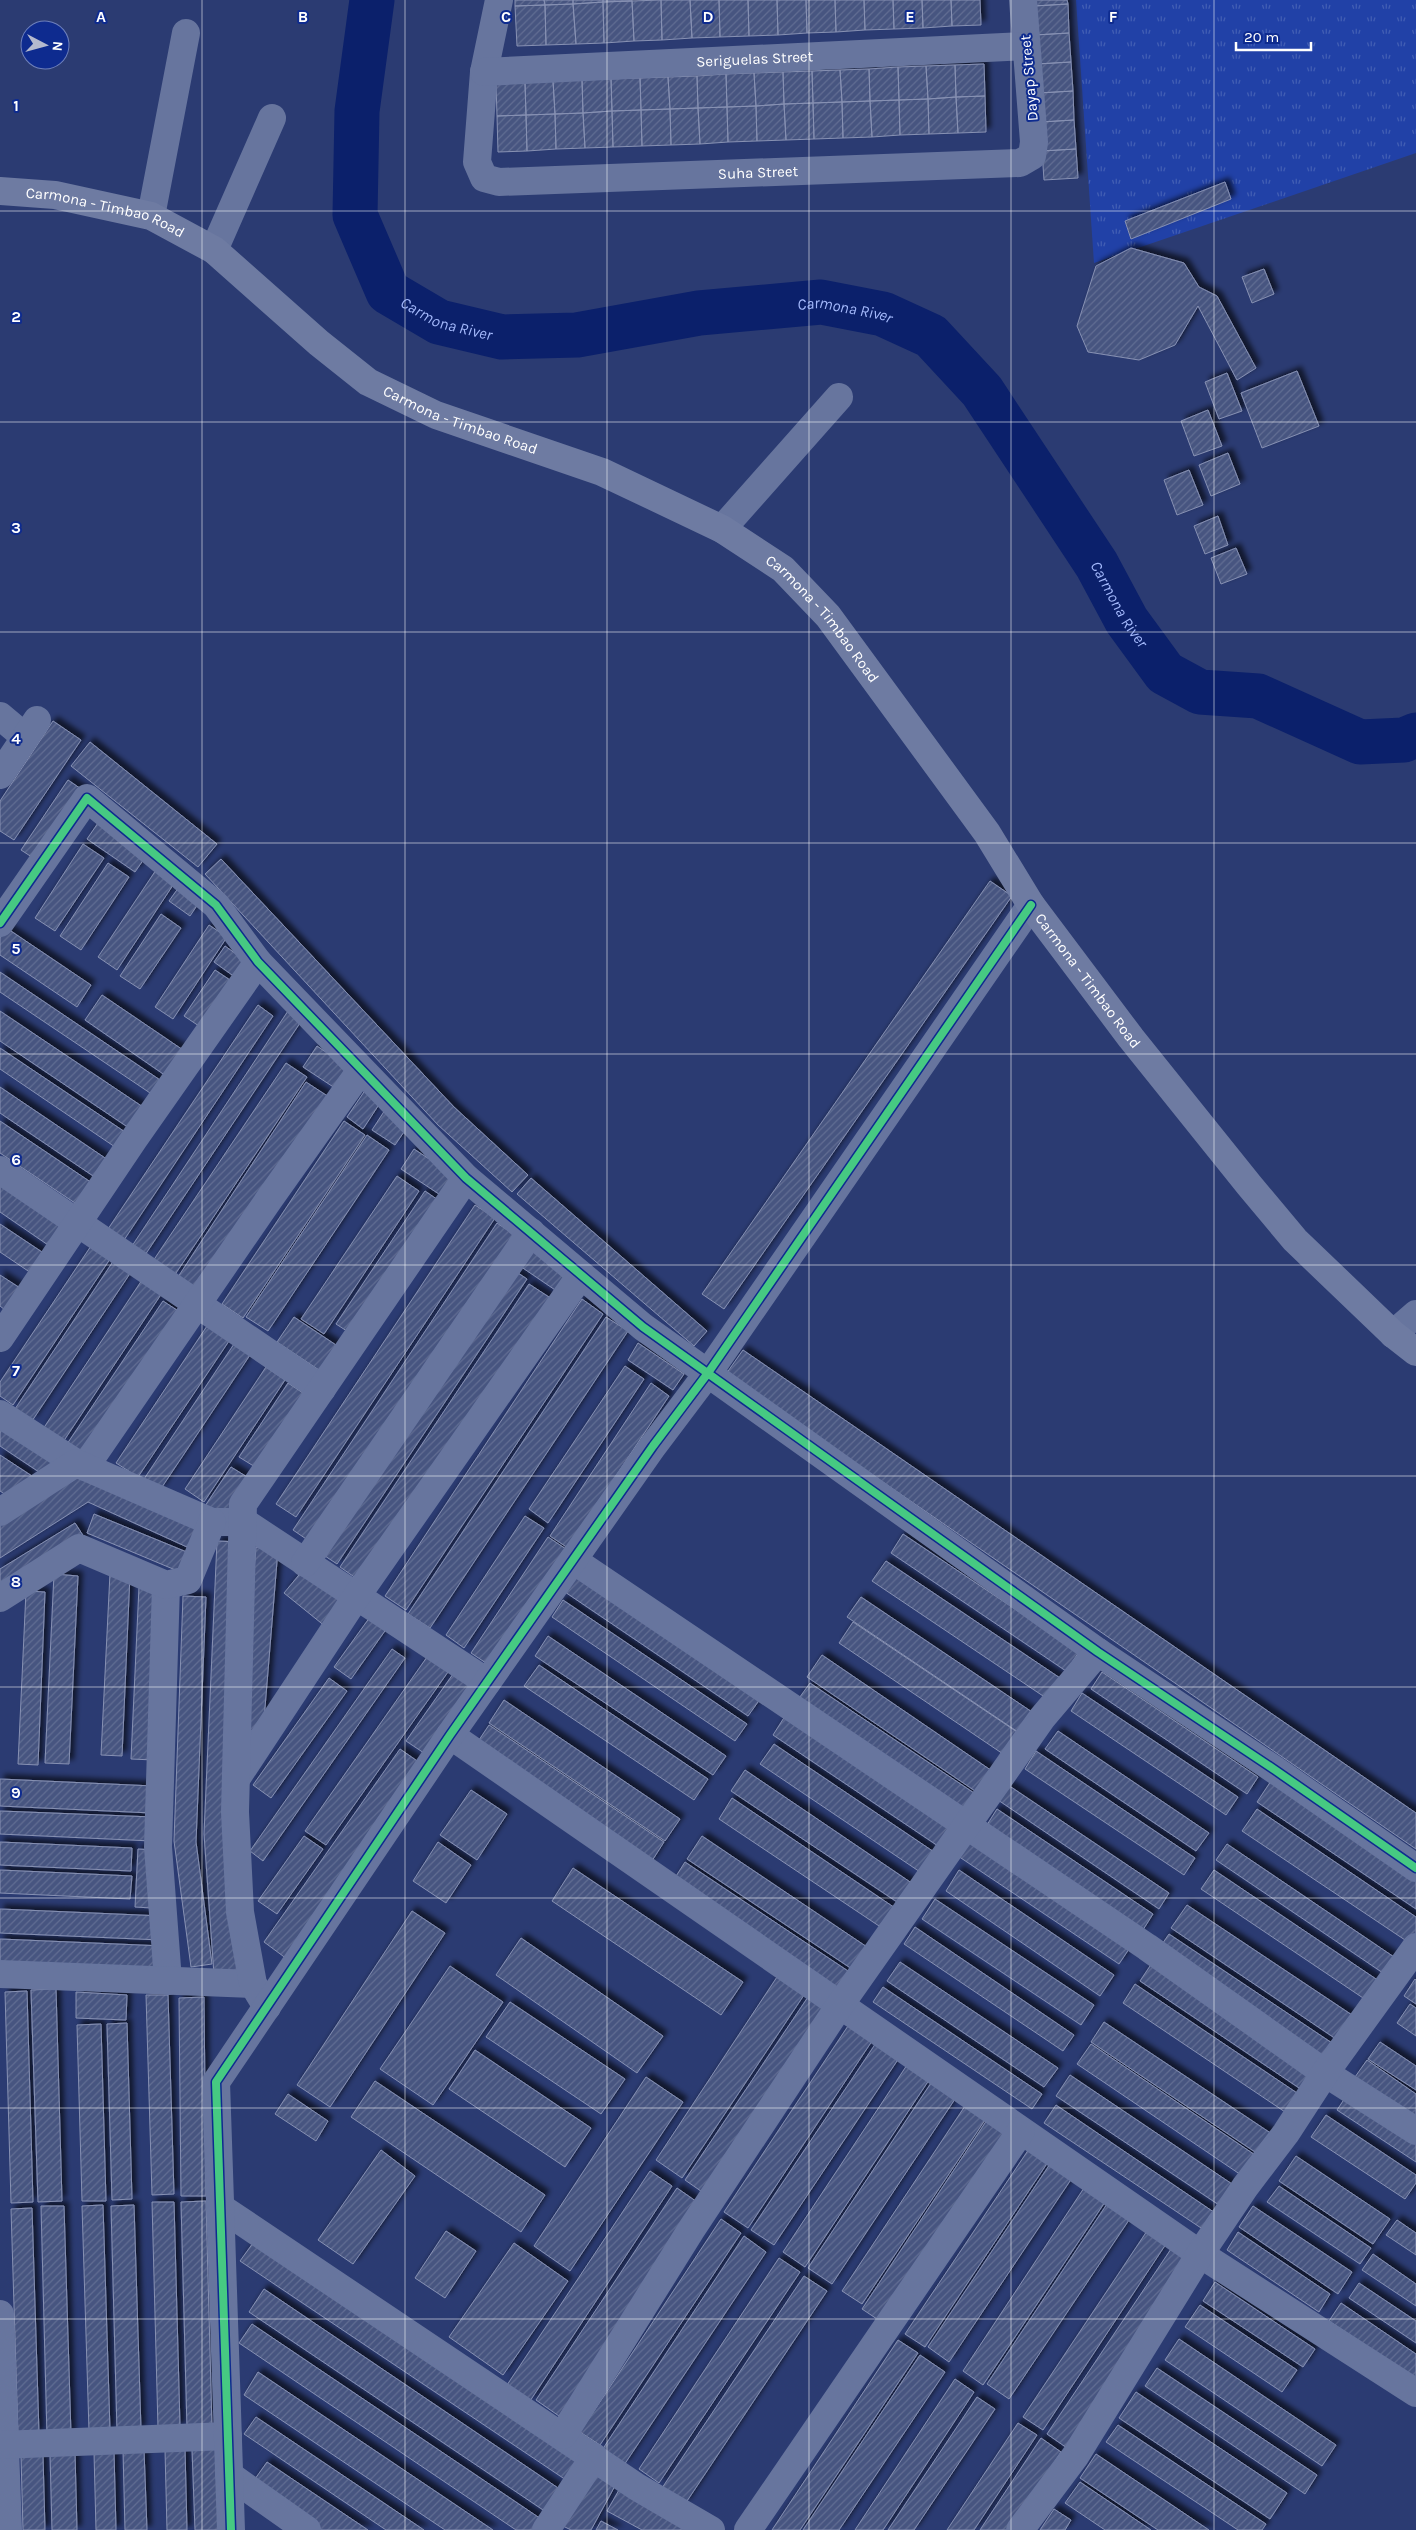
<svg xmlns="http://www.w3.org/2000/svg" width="1416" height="2530" font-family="Karla,sans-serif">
<defs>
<pattern id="grass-tufts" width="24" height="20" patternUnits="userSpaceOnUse" patternTransform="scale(1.25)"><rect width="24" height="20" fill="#2141a7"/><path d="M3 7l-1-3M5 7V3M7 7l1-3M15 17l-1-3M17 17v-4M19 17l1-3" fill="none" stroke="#425eb4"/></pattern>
<pattern id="building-hatch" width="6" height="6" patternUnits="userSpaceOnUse" patternTransform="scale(1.25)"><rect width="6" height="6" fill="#465480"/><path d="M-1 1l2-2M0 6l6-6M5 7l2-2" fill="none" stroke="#626e93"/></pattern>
<filter id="shadow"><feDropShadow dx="4.5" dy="-4.5" stdDeviation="2.5" flood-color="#0009"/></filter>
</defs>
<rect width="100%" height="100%" fill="#2b3b72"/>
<path fill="url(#grass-tufts)" d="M1076,0H1416V153L1094,263Z"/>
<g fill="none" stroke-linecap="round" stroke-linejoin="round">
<path stroke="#0b206b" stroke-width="45" id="s1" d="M372,0L357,111L355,215L388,292L439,322L502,337L577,335L699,313L821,302L883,314L931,336L982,391L1097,565L1127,621L1165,673L1200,692L1258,696L1360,742L1404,740L1416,735"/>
</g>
<path fill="url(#building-hatch)" stroke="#8791b3" filter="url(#shadow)" d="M515,0H544L545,5L515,6Z
M544,0H573V4L545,5Z
M573,0H603V2L573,4Z
M603,0H632V1L603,2Z
M661,0H690L692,38L662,40Z
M661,0L662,40L634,41L632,1Z
M690,0H719L720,37L692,38Z
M719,0H748L749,36L720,37Z
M748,0H777L778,35L749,36Z
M777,0H806L807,33L778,35Z
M806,0H835L836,32L807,33Z
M835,0H864L865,30L836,32Z
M864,0H893L894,29L865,30Z
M893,0H922L923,28L894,29Z
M922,0H951L952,26L923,28Z
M951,0H980L981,25L952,26Z
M1033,0H1067L1068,4L1034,6Z
M632,1L634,41L604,43L603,2Z
M603,2L604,43L576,44L573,4Z
M573,4L576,44L546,45L545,5Z
M1068,4L1069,33L1035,35L1034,6Z
M545,5L546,45L517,46L515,6Z
M1069,33L1071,62L1037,64L1035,35Z
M1071,62L1073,91L1039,93L1037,64Z
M984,64L985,96L956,97L955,65Z
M955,65L956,97L928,99L926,66Z
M926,66L928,99L899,100L898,67Z
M898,67L899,100L870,101L869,69Z
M869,69L870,101L842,102L840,70Z
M840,70L842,102L813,103L812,71Z
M812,71L813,103L784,104L783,72Z
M783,72L784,104L756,106L754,73Z
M754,73L756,106L727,107L726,74Z
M726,74L727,107L698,108L697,76Z
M697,76L698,108L670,109L668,77Z
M668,77L670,109L641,110L640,78Z
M640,78L641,110L612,111L611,79Z
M611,79L612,111L583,113L582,80Z
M582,80L583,113L555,114L553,81Z
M553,81L555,114L526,115L525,83Z
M525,83L526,115L497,116L496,84Z
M1073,91L1074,120L1041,122L1039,93Z
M985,96L986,132L958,133L956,97Z
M956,97L958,133L929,134L928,99Z
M928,99L929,134L900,135L899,100Z
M899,100L900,135L872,137L870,101Z
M870,101L872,137L843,138L842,102Z
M842,102L843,138L814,139L813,103Z
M813,103L814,139L786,140L784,104Z
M784,104L786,140L757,141L756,106Z
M756,106L757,141L728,142L727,107Z
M727,107L728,142L700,144L698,108Z
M698,108L700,144L671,145L670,109Z
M670,109L671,145L642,146L641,110Z
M641,110L642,146L613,147L612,111Z
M612,111L613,147L585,148L583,113Z
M583,113L585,148L556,149L555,114Z
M555,114L556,149L527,151L526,115Z
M526,115L527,151L498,152L497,116Z
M1074,120L1076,149L1042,151L1041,122Z
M1076,149L1078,178L1044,180L1042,151Z
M1225,182L1231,199L1131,239L1125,221Z
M1131,248L1184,263L1199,287L1217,296L1256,368L1237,380L1198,306L1175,345L1139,360L1088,352L1077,326L1096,266Z
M1264,269L1274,294L1252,303L1242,277Z
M1297,371L1319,426L1262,448L1241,393Z
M1227,373L1242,411L1219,419L1205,382Z
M1208,410L1222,446L1194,456L1181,421Z
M1228,453L1240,484L1211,496L1199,465Z
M1189,470L1203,505L1177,515L1164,480Z
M1218,516L1228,545L1205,554L1194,526Z
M1236,548L1247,574L1221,584L1211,558Z
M53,721L81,740L14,840L0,831V801Z
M90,742L217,844L198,867L71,766Z
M68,780L87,793L41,863L21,850Z
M98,823L146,856L135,872L87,839Z
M83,844L104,858L55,931L35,918Z
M221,859L454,1107L528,1175L512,1192L438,1125L205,874Z
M108,863L129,877L81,950L60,936Z
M156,870L175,882L117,970L98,957Z
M990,881L1012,896L724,1309L702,1294Z
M179,887L200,901L190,916L169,901Z
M161,914L181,928L140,989L120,976Z
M209,925L227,937L173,1019L155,1007Z
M5,927L91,985L77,1007L0,955V935Z
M225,946L250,964L239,980L214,962Z
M215,970L233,982L202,1028L184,1016Z
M0,972L166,1084L156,1097L0,992Z
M102,995L186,1052L169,1078L85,1020Z
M258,1005L273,1016L124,1240L108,1229Z
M0,1011L146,1109L132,1130L0,1041Z
M288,1011L302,1020L145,1255L132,1246Z
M317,1046L355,1072L341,1092L303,1067Z
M0,1048L128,1134L118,1149L0,1069Z
M286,1063L307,1077L174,1276L153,1261Z
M306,1082L329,1097L202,1293L178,1277Z
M0,1087L114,1164L102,1182L0,1113Z
M366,1089L382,1100L363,1129L347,1117Z
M385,1110L408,1126L395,1145L372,1130Z
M0,1121L95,1185L81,1207L0,1153Z
M344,1121L365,1135L243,1318L222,1304Z
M367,1135L389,1150L268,1331L246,1317Z
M414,1149L458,1178L445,1198L401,1169Z
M397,1176L419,1191L324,1334L301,1319Z
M0,1178L67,1223L51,1247L0,1212Z
M531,1178L707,1331L694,1346L517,1194Z
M425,1191L441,1202L353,1335L336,1324Z
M475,1205L495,1218L296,1517L276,1504Z
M497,1223L519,1238L315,1545L293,1530Z
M0,1224L48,1256L34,1275L0,1252Z
M529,1245L577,1277L564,1296L517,1264Z
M91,1246L110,1259L13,1405L0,1396V1382Z
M114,1260L131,1272L32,1421L15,1409Z
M509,1267L527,1279L337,1564L319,1552Z
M0,1275L20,1288L5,1310L0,1306Z
M142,1280L162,1293L63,1442L43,1429Z
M529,1284L552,1299L363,1583L340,1567Z
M582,1299L603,1314L406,1610L385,1596Z
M163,1301L183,1314L85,1460L65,1447Z
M294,1317L345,1351L328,1376L277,1342Z
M606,1317L628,1331L430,1628L408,1614Z
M207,1326L229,1341L138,1477L116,1463Z
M638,1343L684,1374L673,1390L628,1360Z
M234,1344L250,1355L160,1490L144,1479Z
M743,1350L1416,1813V1849L726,1374Z
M625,1366L644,1379L548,1523L529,1509Z
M266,1367L285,1380L204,1502L185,1489Z
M288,1383L309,1397L260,1470L239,1457Z
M651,1383L669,1396L568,1548L550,1536Z
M0,1418L61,1459L48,1478L0,1446Z
M0,1455L32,1476L15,1501L0,1491Z
M231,1467L252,1480L226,1519L205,1506Z
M84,1469L207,1530L198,1552L88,1502L0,1558V1523Z
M94,1514L194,1555L185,1574L87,1533Z
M525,1516L544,1528L464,1648L446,1635Z
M75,1523L86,1540L0,1593V1569Z
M903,1534L1079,1652L1066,1671L891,1553Z
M548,1537L566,1549L489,1665L471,1653Z
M217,1541L240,1542V1972L214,1975L204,1834Z
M256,1547L278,1549L263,1732L241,1730Z
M886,1561L1063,1680L1049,1700L872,1581Z
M303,1570L345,1603L326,1627L284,1593Z
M579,1571L763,1695L748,1716L565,1592Z
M110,1573L130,1574L122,1756L101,1755Z
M54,1574L78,1576L69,1764L45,1763Z
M139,1587L161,1588L154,1760L131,1759Z
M26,1591L45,1592L38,1765L18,1764Z
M183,1596L206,1597L196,1842L212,1964L191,1967L174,1841Z
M861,1597L1038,1716L1024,1736L847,1617Z
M563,1600L747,1724L735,1741L552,1617Z
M370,1617L387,1628L351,1679L334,1667Z
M853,1622L1023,1736L1009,1758L839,1643Z
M548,1636L726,1756L713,1775L535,1656Z
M392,1649L405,1658L263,1861L250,1851Z
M822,1655L995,1773L981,1795L807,1677Z
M427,1657L448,1672L326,1845L305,1831Z
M539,1665L708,1779L694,1800L524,1686Z
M1102,1672L1258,1777L1247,1794L1091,1689Z
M453,1674L473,1689L427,1755L406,1741Z
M329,1678L347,1691L271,1798L253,1785Z
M810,1683L980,1797L967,1816L797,1701Z
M1082,1693L1238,1797L1226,1815L1071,1711Z
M504,1700L680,1819L665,1841L489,1723Z
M787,1713L958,1828L944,1850L773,1735Z
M489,1725L664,1842L650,1864L475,1746Z
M1058,1731L1209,1833L1196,1851L1045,1749Z
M774,1744L940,1856L926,1876L760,1764Z
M400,1749L423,1765L287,1959L264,1942Z
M1036,1751L1195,1858L1184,1875L1025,1769Z
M745,1770L919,1888L906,1908L731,1791Z
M0,1779L153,1786L152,1813L0,1806Z
M1271,1781L1416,1879V1909L1257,1802Z
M1008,1785L1169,1893L1159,1909L998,1800Z
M471,1790L507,1814L477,1860L440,1835Z
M732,1798L901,1912L888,1932L719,1819Z
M997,1809L1153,1914L1141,1933L985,1828Z
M1257,1809L1416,1917V1937L1411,1944L1242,1831Z
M0,1811L153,1817L152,1841L0,1834Z
M972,1835L1133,1943L1119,1964L958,1856Z
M304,1836L323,1849L277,1914L258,1901Z
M702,1836L870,1949L855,1971L687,1859Z
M0,1842L132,1848L131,1871L0,1865Z
M438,1842L471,1865L446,1903L413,1881Z
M1227,1844L1397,1959L1386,1975L1216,1860Z
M138,1849L155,1850L152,1908L135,1907Z
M685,1862L854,1975L841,1994L673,1881Z
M573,1868L743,1982L721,2015L552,1901Z
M0,1870L132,1876L130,1899L0,1893Z
M959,1870L1114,1975L1100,1996L946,1891Z
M1214,1870L1382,1983L1369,2002L1201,1889Z
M935,1899L1094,2005L1081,2025L922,1919Z
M1187,1905L1355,2017L1339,2041L1171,1928Z
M0,1909L162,1916L161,1940L0,1933Z
M412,1911L445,1933L330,2107L297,2085Z
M915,1927L1074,2035L1063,2051L904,1944Z
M1169,1934L1335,2045L1325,2062L1158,1950Z
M521,1938L663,2036L637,2073L496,1975Z
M0,1939L163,1946L162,1971L0,1964Z
M1154,1960L1322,2073L1308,2094L1140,1981Z
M900,1962L1058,2068L1044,2087L887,1981Z
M450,1966L503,2002L433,2105L380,2069Z
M777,1977L804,1995L682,2178L656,2160Z
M1415,1979L1416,1980V2004L1404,1996Z
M1135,1984L1303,2097L1291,2116L1123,2003Z
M883,1987L1042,2094L1032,2109L873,2002Z
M56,1989L62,2201L38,2202L31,1990Z
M27,1991L33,2202L11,2203L5,1992Z
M76,1992L127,1995L126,2020L76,2018Z
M146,1995H168L174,2194L152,2195Z
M204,1997L206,2196H181L179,1998Z
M808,1997L830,2012L708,2196L685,2180Z
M510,2002L625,2079L601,2114L486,2037Z
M1410,2004L1416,2008V2036L1397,2023Z
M1104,2022L1275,2136L1261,2156L1091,2042Z
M127,2023L132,2199L112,2200L107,2024Z
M101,2024L106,2201H82L77,2025Z
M848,2026L872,2041L748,2228L724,2212Z
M1380,2042L1416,2066V2090L1368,2059Z
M876,2043L899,2058L774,2245L751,2230Z
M1091,2044L1261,2159L1247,2179L1077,2064Z
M475,2050L591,2128L565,2167L449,2089Z
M1367,2060L1416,2094V2118L1355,2077Z
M909,2062L931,2077L805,2267L783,2252Z
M1070,2075L1238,2188L1225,2209L1056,2096Z
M646,2077L683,2102L570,2271L534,2246Z
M935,2077L959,2093L832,2284L808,2268Z
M375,2081L545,2195L521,2232L351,2117Z
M1349,2092L1416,2137V2162L1337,2110Z
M288,2094L328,2121L316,2141L275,2114Z
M967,2103L987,2117L862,2304L842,2291Z
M1056,2105L1221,2217L1210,2234L1044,2123Z
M1326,2115L1416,2175V2183L1405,2199L1311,2137Z
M987,2120L1012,2137L886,2325L862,2309Z
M1029,2149L1048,2162L925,2347L905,2334Z
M381,2150L415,2176L353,2264L318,2240Z
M1296,2156L1390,2219L1373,2244L1279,2181Z
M1050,2164L1072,2178L949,2362L928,2347Z
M650,2171L672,2186L530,2401L507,2385Z
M1279,2186L1371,2248L1360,2264L1267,2202Z
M677,2188L700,2204L559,2416L536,2400Z
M1084,2188L1105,2202L983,2385L963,2371Z
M206,2201L212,2428H187L181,2202Z
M1109,2201L1131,2217L1009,2399L987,2384Z
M152,2202H174L180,2427L158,2428Z
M103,2205L110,2431H89L82,2206Z
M134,2205L141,2430L117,2431L111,2206Z
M41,2206H64L71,2435L47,2436Z
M1253,2206L1352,2272L1338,2294L1239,2227Z
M32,2208L39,2434L18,2435L11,2209Z
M721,2219L741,2233L600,2445L580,2432Z
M1397,2220L1416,2233V2255L1386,2235Z
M446,2231L476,2251L445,2298L415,2278Z
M1147,2231L1166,2244L1043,2430L1023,2417Z
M1238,2232L1330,2294L1319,2312L1227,2250Z
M744,2236L766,2252L624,2465L602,2450Z
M253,2243L583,2466L572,2484L240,2261Z
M514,2243L568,2281L503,2375L449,2337Z
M1171,2249L1191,2262L1067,2448L1047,2434Z
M1373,2254L1416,2284V2306L1362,2270Z
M779,2258L800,2272L659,2483L639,2469Z
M804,2276L827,2291L685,2504L662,2488Z
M1215,2282L1315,2349L1303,2367L1203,2301Z
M1359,2283L1416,2321V2343L1349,2298Z
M264,2289L567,2494L552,2516L249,2312Z
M1341,2303L1416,2354V2379L1329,2321Z
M1200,2305L1297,2370L1282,2392L1185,2327Z
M252,2324L547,2523L542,2530H516L239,2343Z
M1179,2339L1336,2445L1322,2466L1165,2360Z
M898,2340L918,2353L800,2530H772Z
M920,2355L945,2372L839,2530H803Z
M1157,2368L1317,2475L1305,2494L1145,2386Z
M258,2372L493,2530H445L244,2395Z
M955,2379L974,2392L883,2530H855Z
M1136,2392L1287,2493L1270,2519L1119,2418Z
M977,2397L995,2409L914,2530H888Z
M256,2417L424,2530H386L244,2434Z
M1018,2423L1037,2435L974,2530H947Z
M1118,2425L1266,2524L1262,2530H1238L1106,2442Z
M1041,2438L1061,2452L1009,2530H980Z
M216,2448L218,2530H195L192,2449Z
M185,2449L187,2530H167L165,2450Z
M123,2450H144L147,2530H125Z
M114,2452L116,2530H96L94,2453Z
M75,2453L77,2530H52L50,2454Z
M1096,2454L1209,2530H1158L1080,2478Z
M21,2456H43L45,2530H23Z
M267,2462L368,2530H315L250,2486Z
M593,2471L616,2484L591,2530H571L563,2526Z
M1080,2482L1151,2530H1105L1065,2503Z
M619,2490L692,2530H642L607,2511Z
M1054,2509L1071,2520L1065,2530H1040Z
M601,2521L618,2530H596Z"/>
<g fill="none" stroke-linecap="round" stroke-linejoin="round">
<g stroke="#67759e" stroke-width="28">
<path id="s2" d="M499,0L484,72L477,162L484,178L499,182L1020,163L1032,156L1034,142L1023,0"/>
<path id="s3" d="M484,72L1026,46"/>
<path d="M151,216L186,33"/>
<path d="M214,250L272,118"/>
<path d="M722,529L839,397"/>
<path d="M0,716L25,737"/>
<path d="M0,775L37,720"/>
<path d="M0,923L87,798L216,905L258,962L466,1178L643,1327L1098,1652L1275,1770L1416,1868"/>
<path d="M0,1170L322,1389"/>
<path d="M1393,1334L1416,1314"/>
<path d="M0,1338L134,1139L258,962"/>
<path d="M0,1414L76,1463"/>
<path d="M85,1467L270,1198L361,1070"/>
<path d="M0,1512L76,1463L212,1522H244L487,1682"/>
<path d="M573,1560L1147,1947L1325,2073L1416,2131"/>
<path d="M305,1563L531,1232"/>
<path d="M166,1585L158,1847L168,1981"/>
<path d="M0,1598L79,1548L166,1585L188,1580L212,1522"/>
<path d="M450,1735L1200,2254L1416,2393"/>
<path d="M236,1779L356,1597L581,1275"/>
<path d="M0,1974L253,1984"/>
<path d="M267,2007L253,1984L240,1912L235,1812L243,1504L466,1178"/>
<path d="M220,2207L637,2487L711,2530"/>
<path d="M0,2314L8,2530"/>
<path d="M563,2435L691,2230L840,2005L1042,1718L1098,1652"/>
<path d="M0,2445L228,2436"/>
<path d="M229,2475L307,2530"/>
<path d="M231,2530L216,2082L450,1735L653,1446L708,1373L1031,905"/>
<path d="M546,2530L594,2457"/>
<path d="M748,2530L1021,2131"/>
<path d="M1020,2530L1076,2455L1200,2254L1245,2187L1286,2133L1325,2073L1416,1947"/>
</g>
<path stroke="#6e7ba2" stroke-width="28" id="s4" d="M0,191L55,195L151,216L214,250L319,343L368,382L436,415L602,472L722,529L783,569L828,616L987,833L1031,905L1131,1038L1249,1185L1295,1240L1393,1334L1416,1352"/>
<defs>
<path id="cycleway" d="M0,923L87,798L216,905L258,962L466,1178L643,1327L1098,1652L1275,1770L1416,1868
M231,2530L216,2082L450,1735L653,1446L708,1373L1031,905"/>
</defs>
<use href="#cycleway" stroke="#0e2b8f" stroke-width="11"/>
<use href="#cycleway" stroke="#46c982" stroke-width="8"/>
</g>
<path fill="none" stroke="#fff" stroke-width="1" stroke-opacity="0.55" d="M202,0V2530M405,0V2530M607,0V2530M809,0V2530M1011,0V2530M1214,0V2530M0,211H1416M0,422H1416M0,632H1416M0,843H1416M0,1054H1416M0,1265H1416M0,1476H1416M0,1687H1416M0,1898H1416M0,2108H1416M0,2319H1416"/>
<g text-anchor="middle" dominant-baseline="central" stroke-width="4" stroke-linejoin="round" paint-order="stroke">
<g font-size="15" fill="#fff" stroke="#0e2b8f">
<text stroke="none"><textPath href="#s3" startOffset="271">Seriguelas Street</textPath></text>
<text transform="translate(1029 78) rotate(-95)">Dayap Street</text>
<text stroke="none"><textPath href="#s2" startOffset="456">Suha Street</textPath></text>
<text stroke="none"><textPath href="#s4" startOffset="108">Carmona - Timbao Road</textPath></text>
<text stroke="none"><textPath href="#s4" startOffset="528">Carmona - Timbao Road</textPath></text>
<text stroke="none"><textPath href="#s4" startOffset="948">Carmona - Timbao Road</textPath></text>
<text stroke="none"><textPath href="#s4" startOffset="1398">Carmona - Timbao Road</textPath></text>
</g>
<g font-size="16" font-style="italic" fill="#a3b8fb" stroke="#0e2b8f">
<text stroke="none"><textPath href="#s1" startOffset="770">Carmona River</textPath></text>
<text stroke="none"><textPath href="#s1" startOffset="365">Carmona River</textPath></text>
<text stroke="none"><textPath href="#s1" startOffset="1190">Carmona River</textPath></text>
</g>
</g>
<g font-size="16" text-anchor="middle" font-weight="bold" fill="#fff" stroke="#0e2b8f" stroke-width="4" stroke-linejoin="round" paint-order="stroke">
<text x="101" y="22">A</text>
<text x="303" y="22">B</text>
<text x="506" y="22">C</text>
<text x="708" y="22">D</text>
<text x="910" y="22">E</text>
<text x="1113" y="22">F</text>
<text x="16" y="111">1</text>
<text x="16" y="322">2</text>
<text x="16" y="533">3</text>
<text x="16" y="744">4</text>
<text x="16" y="954">5</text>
<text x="16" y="1165">6</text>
<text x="16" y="1376">7</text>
<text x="16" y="1587">8</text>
<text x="16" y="1798">9</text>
</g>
<g transform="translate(45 45) rotate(96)"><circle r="24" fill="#0e2b8f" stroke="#6e80bc"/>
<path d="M0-4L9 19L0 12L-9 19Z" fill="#b5bace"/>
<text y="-8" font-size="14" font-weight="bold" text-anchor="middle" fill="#ffffff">N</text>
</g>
<path d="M1236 42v8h75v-8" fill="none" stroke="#ffffff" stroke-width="2.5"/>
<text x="1244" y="42" font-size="15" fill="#ffffff" stroke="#0e2b8f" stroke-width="4" paint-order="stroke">20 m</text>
</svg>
